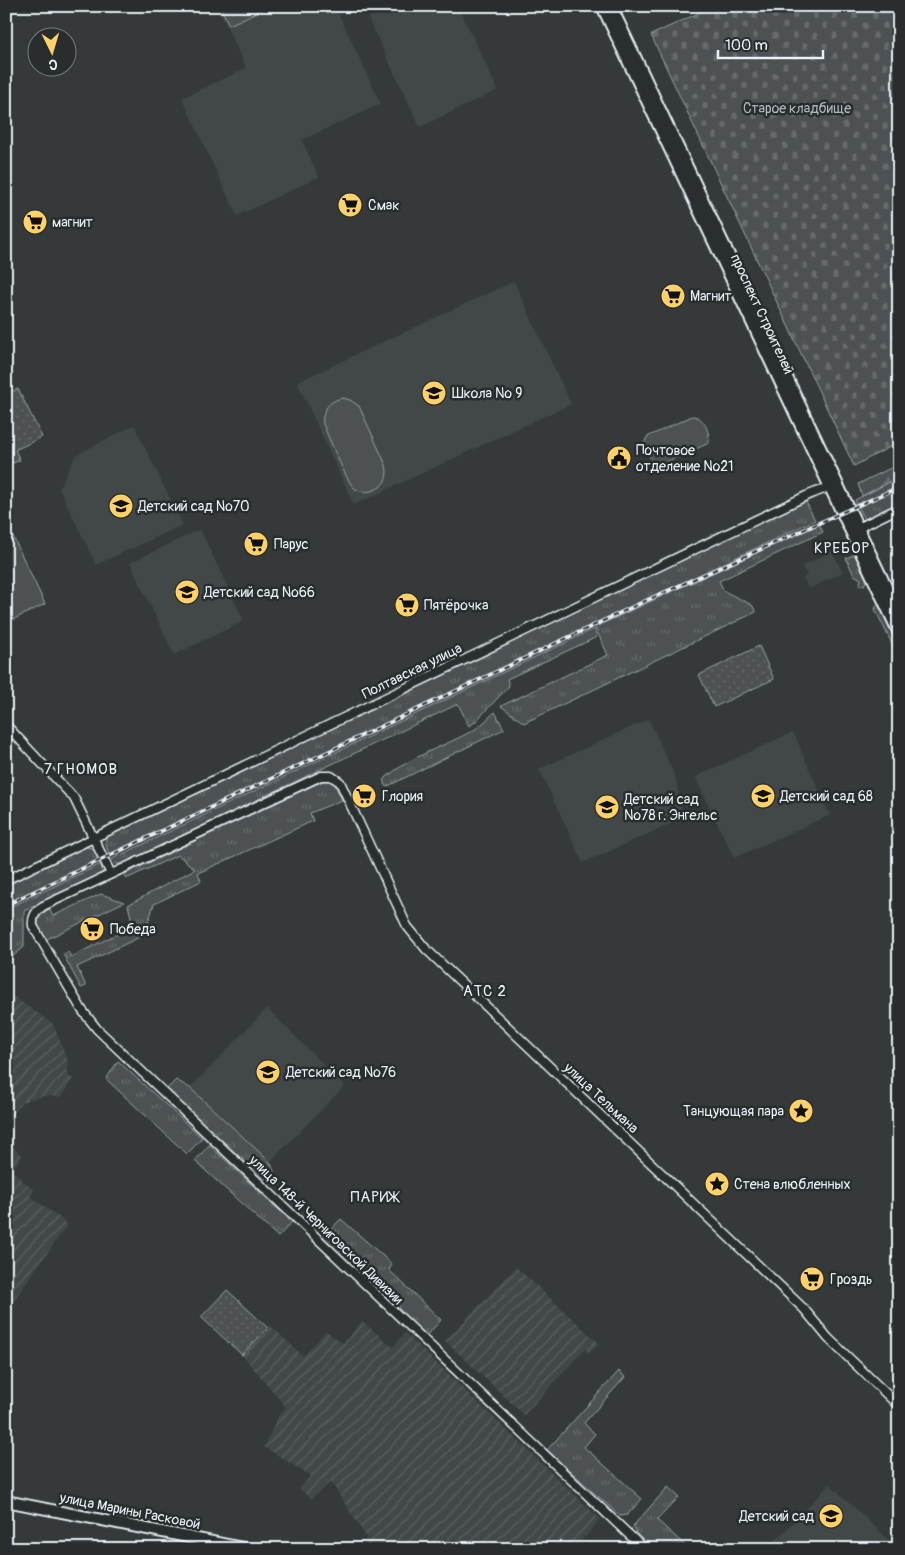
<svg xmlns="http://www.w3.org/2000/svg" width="905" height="1555" font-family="Pangolin,sans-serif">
<defs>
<pattern id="industrial-furrows" width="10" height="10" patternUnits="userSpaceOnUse" patternTransform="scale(1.25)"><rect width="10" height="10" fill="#424647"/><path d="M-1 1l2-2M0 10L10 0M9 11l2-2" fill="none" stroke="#5d6162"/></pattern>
<pattern id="grass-tufts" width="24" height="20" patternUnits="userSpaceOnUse" patternTransform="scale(1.25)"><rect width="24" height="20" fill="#4d5152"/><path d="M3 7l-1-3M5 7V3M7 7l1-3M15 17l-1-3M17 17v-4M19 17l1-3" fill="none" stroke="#676a6c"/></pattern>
<pattern id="forest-firs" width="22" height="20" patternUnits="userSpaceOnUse" patternTransform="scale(1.25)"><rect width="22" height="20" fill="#4d5152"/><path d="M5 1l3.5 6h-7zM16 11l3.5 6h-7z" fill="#676a6c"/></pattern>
<pattern id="cemetery-stones" width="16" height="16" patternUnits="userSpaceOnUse" patternTransform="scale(1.25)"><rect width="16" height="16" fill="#4d5152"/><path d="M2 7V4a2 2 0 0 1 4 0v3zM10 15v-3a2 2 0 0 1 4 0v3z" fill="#676a6c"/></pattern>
<pattern id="park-dots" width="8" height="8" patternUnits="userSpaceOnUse" patternTransform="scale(1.25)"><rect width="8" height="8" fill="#4d5152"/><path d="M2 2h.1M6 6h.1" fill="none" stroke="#676a6c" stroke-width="1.8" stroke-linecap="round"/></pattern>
</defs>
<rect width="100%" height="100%" fill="#35393a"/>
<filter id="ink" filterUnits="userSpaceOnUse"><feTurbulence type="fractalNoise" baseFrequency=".02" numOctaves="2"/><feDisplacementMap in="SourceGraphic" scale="10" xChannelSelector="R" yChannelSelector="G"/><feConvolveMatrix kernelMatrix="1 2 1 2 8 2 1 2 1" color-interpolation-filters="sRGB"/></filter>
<g filter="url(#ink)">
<path fill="#424647" d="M217,6H335L381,104L302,140L319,177L237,216L182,98L246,68Z
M393,6H458L498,90L420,127L368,18Z
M514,281L571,404L354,505L297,382Z
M134,425L183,525L96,565L59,488L76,455Z
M200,529L244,621L174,655L130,563Z
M832,551L843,572L809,589L803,578L807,575L802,566Z
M649,719L675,776L684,818L583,863L539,769Z
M793,732L830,815L734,858L695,777Z
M267,1008L345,1086L270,1162L190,1088Z
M830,1484L898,1549H767Z"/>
<path fill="url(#industrial-furrows)" d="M14,997L53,1024L68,1061V1075L73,1079L61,1097L43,1096L22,1102L6,1123V1011Z
M6,1144L12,1146L23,1156L11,1170L34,1190L30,1196L68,1224L6,1311Z
M516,1267L599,1343L589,1353L585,1349L524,1415L445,1341Z
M362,1321L393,1347L405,1333L600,1519L589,1533L572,1549H364L366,1537L331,1482L311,1499L299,1489L311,1476L264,1447L277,1418L286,1407L242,1355L270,1325L303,1356L326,1331L343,1343Z"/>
<path fill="url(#grass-tufts)" stroke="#9aa1a5" d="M899,477V503L865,519L855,500Z
M805,500L815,520L109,854L105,842L108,836L118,831L293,748L306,737Z
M819,524L823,532L719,581L724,591L752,605L756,612L524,723L501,706L608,655L595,627Z
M856,554L869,578L864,585H859L861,579L854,575L846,558Z
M879,601L899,643L893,646L875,609Z
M594,629L597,637L507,679L509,686L475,722L469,726L458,704L122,864H115L112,859Z
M495,712L504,729L386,787L383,780C410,756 443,747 474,730C482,725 488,718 495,712Z
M323,781H327L334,783L342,800L310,813L313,821L198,873L201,881L154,904L144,935L77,967L86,986L81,988L63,954L68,952L71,957L133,926L128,905L195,869L178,855L126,879L125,874Z
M86,847L93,848L99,859L6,903V885Z
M101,864L102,872L99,876L24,911V947L6,962V909Z
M101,894L124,902L45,940C37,924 33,920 49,909L53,916Z
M118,1061L202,1138L187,1154L106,1079Z
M176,1080L190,1088L270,1162L274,1171L275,1179H264L167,1089Z
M209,1145L292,1222L278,1237L195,1161Z
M341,1219L392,1264L389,1270L441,1320L426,1336L323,1237Z
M619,1371L625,1377L584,1423L595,1434L584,1447L642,1499L627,1515L620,1516L547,1450Z
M668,1487L679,1497L657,1520L689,1549H652L636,1533L633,1526Z"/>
<path fill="url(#forest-firs)" stroke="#9aa1a5" d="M899,464V477L862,496L858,484Z"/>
<path fill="url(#cemetery-stones)" stroke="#9aa1a5" d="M714,6H899V442L854,466L651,35Z"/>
<path fill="url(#park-dots)" stroke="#9aa1a5" d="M18,389L42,437L15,450L20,460L6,466V394Z
M759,646L774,679L714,707L699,675Z
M227,1290L268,1328L242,1355L201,1317Z"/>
<path fill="#4d5152" stroke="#9aa1a5" d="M220,6H270L229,25Z
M343,398L350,400L359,406L386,465C388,473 387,481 380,487C373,492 362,494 354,488C347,482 328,436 323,424C321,410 330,400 343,398Z
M692,416C704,416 710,432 709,443L660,465L653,464L644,444L647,437Z
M6,522L45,604L6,623Z"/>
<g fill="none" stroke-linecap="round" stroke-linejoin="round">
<defs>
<path id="minor" d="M858,528L899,508
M6,725L74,798L111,874
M6,880C274,754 539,623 806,496L829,487
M644,1549L97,1029L82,1010L33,926C32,917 35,912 43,906L321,776H331L340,782L407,926L426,949L804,1309L828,1338L899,1406"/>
<path id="major" d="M602,6L899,633
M611,6L899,614
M6,1501L248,1549"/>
</defs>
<use href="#minor" stroke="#e8f1f8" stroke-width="11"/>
<use href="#major" stroke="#e8f1f8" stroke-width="14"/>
<use href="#minor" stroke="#2a2d2e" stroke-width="8"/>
<use href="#major" stroke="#2a2d2e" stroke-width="10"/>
<defs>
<path id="rail" d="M6,905L643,602L899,487"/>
</defs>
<use href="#rail" stroke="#e8f1f8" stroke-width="4"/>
<use href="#rail" stroke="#2a2d2e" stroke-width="2" stroke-dasharray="5.5" stroke-linecap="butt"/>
</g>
</g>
<defs>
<symbol id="supermarket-disc" viewBox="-11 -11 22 22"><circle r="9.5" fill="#ffd166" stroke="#2a2d2e"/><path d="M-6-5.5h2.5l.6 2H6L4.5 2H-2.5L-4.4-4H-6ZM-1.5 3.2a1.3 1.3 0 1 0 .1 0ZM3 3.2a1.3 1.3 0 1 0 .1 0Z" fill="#111"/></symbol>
<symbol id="school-disc" viewBox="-11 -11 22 22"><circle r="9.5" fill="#ffd166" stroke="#2a2d2e"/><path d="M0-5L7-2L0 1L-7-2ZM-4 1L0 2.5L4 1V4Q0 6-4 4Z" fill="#111"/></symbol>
<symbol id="civic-disc" viewBox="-11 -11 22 22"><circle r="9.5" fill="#ffd166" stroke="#2a2d2e"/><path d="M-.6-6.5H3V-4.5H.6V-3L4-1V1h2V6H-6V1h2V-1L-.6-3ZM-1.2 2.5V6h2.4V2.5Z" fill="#111"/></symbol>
<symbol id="sight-disc" viewBox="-11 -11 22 22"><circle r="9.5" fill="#ffd166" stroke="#2a2d2e"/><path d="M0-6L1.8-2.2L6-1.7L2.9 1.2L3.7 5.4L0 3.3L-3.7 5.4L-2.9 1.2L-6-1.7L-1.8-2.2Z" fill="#111"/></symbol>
</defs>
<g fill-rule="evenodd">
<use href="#supermarket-disc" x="336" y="191" width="28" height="28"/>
<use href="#supermarket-disc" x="21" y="208" width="28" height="28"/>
<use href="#supermarket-disc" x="659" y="282" width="28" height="28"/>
<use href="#school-disc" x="420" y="379" width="28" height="28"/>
<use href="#civic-disc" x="605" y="444" width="28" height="28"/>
<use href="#school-disc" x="107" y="492" width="28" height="28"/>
<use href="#supermarket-disc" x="242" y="530" width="28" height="28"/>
<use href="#school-disc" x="173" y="578" width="28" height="28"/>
<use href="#supermarket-disc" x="393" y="591" width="28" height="28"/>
<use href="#supermarket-disc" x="350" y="782" width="28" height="28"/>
<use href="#school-disc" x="749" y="782" width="28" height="28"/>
<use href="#school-disc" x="593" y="793" width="28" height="28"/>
<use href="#supermarket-disc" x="78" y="915" width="28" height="28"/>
<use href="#school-disc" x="254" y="1058" width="28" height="28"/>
<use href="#sight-disc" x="787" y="1097" width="28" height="28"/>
<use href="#sight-disc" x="703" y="1170" width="28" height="28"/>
<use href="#supermarket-disc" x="798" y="1265" width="28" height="28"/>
<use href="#school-disc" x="817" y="1502" width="28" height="28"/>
</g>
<g text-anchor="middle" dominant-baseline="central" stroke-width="5" stroke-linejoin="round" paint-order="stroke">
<g font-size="14" fill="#b2b9be" stroke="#2a2d2e">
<text x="797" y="108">Старое кладбище</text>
</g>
<g font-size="14" fill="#e8f1f8" stroke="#2a2d2e" text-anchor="start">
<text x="368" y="205">Смак</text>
<text x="52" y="222">магнит</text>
<text x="690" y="296">Магнит</text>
<text x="452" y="393">Школа № 9</text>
<text x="636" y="450">Почтовое<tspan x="636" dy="16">отделение №21</tspan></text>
<text x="138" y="506">Детский сад №70</text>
<text x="274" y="544">Парус</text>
<text x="204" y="592">Детский сад №66</text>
<text x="424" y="605">Пятёрочка</text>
<text x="382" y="796">Глория</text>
<text x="780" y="796">Детский сад 68</text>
<text x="624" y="799">Детский сад<tspan x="624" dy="16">№78 г. Энгельс</tspan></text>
<text x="110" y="929">Победа</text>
<text x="286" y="1072">Детский сад №76</text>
<text x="784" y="1111" text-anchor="end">Танцующая пара</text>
<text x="734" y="1184">Стена влюбленных</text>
<text x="830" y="1279">Гроздь</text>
<text x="814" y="1516" text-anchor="end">Детский сад</text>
</g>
<g font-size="14" fill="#e8f1f8" stroke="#2a2d2e">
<text transform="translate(762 314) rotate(65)">проспект Строителей</text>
<text transform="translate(412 671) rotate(-26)">Полтавская улица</text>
<text transform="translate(601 1098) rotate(43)">улица Тельмана</text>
<text transform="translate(326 1230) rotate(44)">улица 148-й Черниговской Дивизии</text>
<text transform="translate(130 1511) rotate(11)">улица Марины Расковой</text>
</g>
<g font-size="15" letter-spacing="1" fill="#e8f1f8" stroke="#2a2d2e">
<text x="842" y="548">КРЕБОР</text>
<text x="81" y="769">7 ГНОМОВ</text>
<text x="485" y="991">АТС 2</text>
<text x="375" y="1197">ПАРИЖ</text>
</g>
</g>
<rect width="905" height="1555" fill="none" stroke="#2a2d2e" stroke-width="25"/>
<rect x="12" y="12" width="880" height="1530" fill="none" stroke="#e8f1f8" stroke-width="2" filter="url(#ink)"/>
<g transform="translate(52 52) rotate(175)"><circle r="24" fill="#2a2d2e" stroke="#767b7f"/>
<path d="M0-4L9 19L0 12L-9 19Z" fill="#ffd166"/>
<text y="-8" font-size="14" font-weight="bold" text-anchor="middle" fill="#e8f1f8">С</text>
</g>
<path d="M718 50v8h105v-8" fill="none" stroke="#e8f1f8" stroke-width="2.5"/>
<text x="725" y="50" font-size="15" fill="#e8f1f8" stroke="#2a2d2e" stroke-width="4" paint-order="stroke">100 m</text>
</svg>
